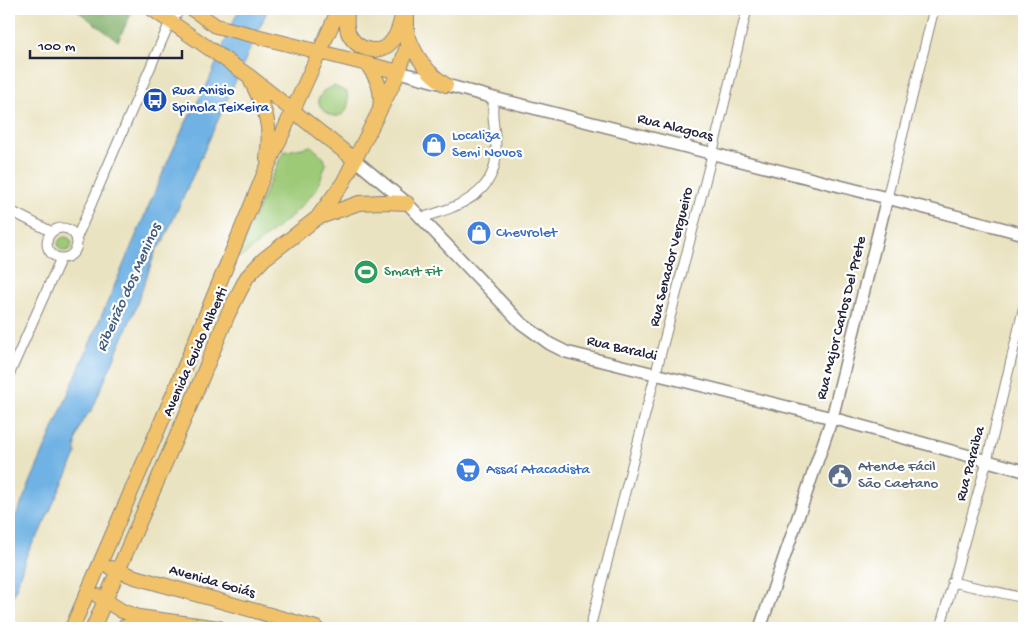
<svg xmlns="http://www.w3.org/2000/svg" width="1033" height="637" font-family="'Gochi Hand',sans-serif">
<rect width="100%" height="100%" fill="#fff"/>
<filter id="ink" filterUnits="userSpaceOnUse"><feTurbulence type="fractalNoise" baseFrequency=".02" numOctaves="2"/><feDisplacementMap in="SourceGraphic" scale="10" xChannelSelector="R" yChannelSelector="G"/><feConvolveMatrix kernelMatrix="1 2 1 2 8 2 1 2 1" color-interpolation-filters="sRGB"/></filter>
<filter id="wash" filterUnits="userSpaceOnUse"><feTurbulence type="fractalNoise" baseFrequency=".0096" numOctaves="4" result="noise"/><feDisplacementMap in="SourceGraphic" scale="20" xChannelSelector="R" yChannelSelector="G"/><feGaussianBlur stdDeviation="1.12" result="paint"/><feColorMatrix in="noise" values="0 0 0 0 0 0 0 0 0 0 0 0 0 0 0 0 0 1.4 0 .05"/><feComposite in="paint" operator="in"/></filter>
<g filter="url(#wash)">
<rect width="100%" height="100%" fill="#eae3c1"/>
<path fill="#9dca77" stroke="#607659" d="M334,86L347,92C348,98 349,103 347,108C340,124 321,114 318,100L323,91Z
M311,146L324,158L326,164L317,189L295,213L242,257L236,258L283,152Z
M58 244a7 7 0 1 1 14 0a7 7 0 1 1-14 0Z"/>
<path fill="#7eae68" stroke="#506852" d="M75,9H124L131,14L118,41Z"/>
<path fill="#6fb2e4" stroke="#486a90" d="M241,9H268L163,242L156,250L136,307L92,410C80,421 74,439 76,455L38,536C27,549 24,563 19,579C17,588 12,597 9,606V532L167,163L185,124L208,83L236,15Z"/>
</g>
<g filter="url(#ink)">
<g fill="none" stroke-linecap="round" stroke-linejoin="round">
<defs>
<path id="minor" d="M887,198L934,9
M9,210L52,232
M421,218C457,207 498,195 496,148C496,131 490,116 494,98
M47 243a15 15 0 1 1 30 0a15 15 0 1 1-30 0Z
M77,237L170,22L181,9
M9,375L61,258
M952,582L1024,598
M590,628L712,155L747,9
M940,628L987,461L1024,306"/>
<path id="tertiary" d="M399,72L494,98L887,198L1024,234
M355,160L407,203L521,323L550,344L566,352L832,418L1024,471
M760,628L832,418L887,198"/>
<path id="primary" d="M152,9L249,76L355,160
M192,9L216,26L399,72
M348,9C346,17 346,24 348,32C355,50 380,57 392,41C399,33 401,21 403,11
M408,35C415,56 427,73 446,85
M367,64C377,78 383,90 380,108
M251,81C266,110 272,126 267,158
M320,217L359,203L383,202L407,203
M111,568L135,577L316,628
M98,596L122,611L139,617L219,628
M72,628L173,395L265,172L339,9
M93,628L193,399L228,314L247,277L264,259L317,218L343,183L399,72L407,46V9
M122,628L147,619"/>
</defs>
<use href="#minor" stroke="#86827e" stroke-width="11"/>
<use href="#tertiary" stroke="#86827e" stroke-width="14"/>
<use href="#primary" stroke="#86827e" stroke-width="16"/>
<use href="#minor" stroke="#fff" stroke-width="9"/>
<use href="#tertiary" stroke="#fff" stroke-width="11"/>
<use href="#primary" stroke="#f2c26a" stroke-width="14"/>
</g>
</g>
<defs>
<symbol id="bus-disc" viewBox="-11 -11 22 22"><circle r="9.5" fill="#1a4fb4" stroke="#fff"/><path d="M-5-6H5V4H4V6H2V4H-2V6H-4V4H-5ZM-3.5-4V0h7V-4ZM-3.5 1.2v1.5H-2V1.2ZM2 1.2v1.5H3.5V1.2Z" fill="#fff"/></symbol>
<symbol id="shop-disc" viewBox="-11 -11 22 22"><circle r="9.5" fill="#3f7fe0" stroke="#fff"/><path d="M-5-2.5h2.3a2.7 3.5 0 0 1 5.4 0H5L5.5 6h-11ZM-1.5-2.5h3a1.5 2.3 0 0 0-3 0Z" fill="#fff"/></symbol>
<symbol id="stadium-disc" viewBox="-11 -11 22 22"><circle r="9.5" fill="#2e9e5b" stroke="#fff"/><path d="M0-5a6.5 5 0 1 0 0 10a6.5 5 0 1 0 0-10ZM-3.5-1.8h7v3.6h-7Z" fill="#fff"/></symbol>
<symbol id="supermarket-disc" viewBox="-11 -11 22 22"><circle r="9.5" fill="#3f7fe0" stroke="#fff"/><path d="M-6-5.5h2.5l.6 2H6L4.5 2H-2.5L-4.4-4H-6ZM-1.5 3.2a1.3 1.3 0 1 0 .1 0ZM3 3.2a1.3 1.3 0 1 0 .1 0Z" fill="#fff"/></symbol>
<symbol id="civic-disc" viewBox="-11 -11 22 22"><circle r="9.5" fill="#5c6f8a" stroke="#fff"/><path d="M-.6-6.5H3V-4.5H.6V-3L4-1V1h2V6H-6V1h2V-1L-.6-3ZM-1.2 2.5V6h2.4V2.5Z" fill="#fff"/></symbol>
</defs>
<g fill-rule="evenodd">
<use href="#bus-disc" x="141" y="86" width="28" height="28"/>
<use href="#shop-disc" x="420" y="131" width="28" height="28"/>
<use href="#shop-disc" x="465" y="219" width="28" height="28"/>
<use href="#stadium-disc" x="352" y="258" width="28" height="28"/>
<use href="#supermarket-disc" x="454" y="456" width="28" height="28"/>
<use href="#civic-disc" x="826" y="462" width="28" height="28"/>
</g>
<g text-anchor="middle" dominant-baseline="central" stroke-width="4.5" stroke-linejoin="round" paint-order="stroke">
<g font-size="15" fill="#164399" stroke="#fff" text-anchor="start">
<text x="172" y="91">Rua Anisio<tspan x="172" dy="17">Spinola Teixeira</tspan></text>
</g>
<g font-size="15" fill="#22223b" stroke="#fff">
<text transform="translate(675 128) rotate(14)">Rua Alagoas</text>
<text transform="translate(672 257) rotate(-76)">Rua Senador Vergueiro</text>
<text transform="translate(842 318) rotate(-76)">Rua Major Carlos Del Prete</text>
<text transform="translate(622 349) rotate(13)">Rua Baraldi</text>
<text transform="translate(196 352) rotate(-66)">Avenida Guido Aliberti</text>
<text transform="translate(971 464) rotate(-75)">Rua Paraiba</text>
<text transform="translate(212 582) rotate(16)">Avenida Goiás</text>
</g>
<g font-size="15" fill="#366cbe" stroke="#fff" text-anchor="start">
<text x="452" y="136">Localiza<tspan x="452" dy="17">Semi Novos</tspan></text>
<text x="496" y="233">Chevrolet</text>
<text x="486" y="470">Assaí Atacadista</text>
</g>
<g font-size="15" fill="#27864d" stroke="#fff" text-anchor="start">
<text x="384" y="272">Smart Fit</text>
</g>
<g font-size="15" fill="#4e5e75" stroke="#fff" text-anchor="start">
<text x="858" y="467">Atende Fácil<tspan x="858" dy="17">São Caetano</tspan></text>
</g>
<g font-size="16" font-style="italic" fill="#415c7f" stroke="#fff">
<text transform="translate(130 288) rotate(-66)">Ribeirão dos Meninos</text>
</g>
</g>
<rect width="1033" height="637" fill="none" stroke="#fff" stroke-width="30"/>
<path d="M30 50v8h152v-8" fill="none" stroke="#22223b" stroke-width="2.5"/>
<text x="38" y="50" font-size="15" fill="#22223b" stroke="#ffffff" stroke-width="4" paint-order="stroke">100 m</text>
</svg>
